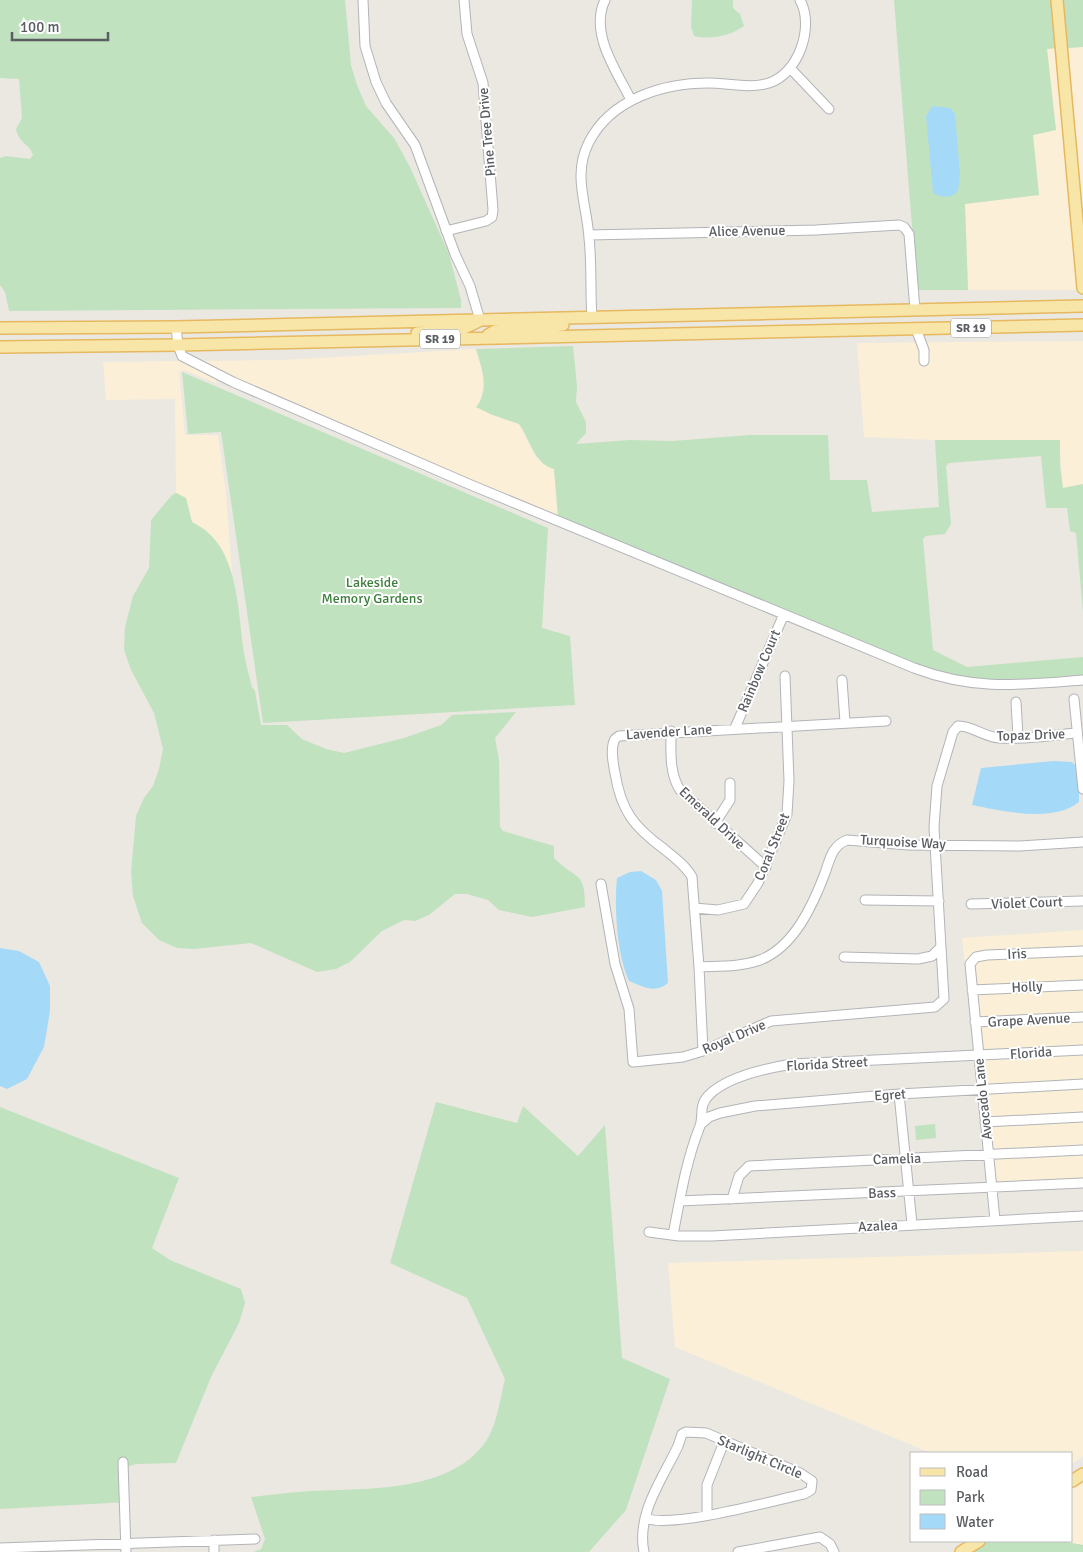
<svg xmlns="http://www.w3.org/2000/svg" width="1083" height="1552" font-family="Signika,sans-serif">
<rect width="100%" height="100%" fill="#ebe8e1"/>
<path fill="#fbf0d7" d="M1083,47V241L1066,48Z
M1047,48H1058L1079,290H968L965,204L1039,195L1033,135L1056,130Z
M1083,341V484L1063,488L1059,440H935L864,437L857,343Z
M476,349L483,375L484,386L480,402L490,414L519,424L536,457L554,469L558,517L196,361L283,360Z
M183,361L216,378V383L184,370L179,372L185,435H218L226,493L232,575L222,551L206,530L192,522L186,498L176,493L175,399L106,400L103,362Z
M1083,930V1182L990,1186L962,938Z
M1083,1251V1456L1072,1464V1453H931L675,1347L668,1263Z
M1083,1478V1545L1063,1542L1061,1541H1072V1485Z"/>
<path fill="#c1e2bf" d="M0,0H345L351,65L357,85L366,106L394,138L410,167L449,254L461,300V308L9,311L5,292L0,285V158L6,156L30,159L33,155C30,144 19,144 16,129L22,118L19,79L0,78Z
M692,0H733V8L740,14L744,26C730,36 711,40 694,36L691,27Z
M894,0H1053L1058,48L1047,49L1056,130L1033,135L1039,195L965,204L968,290H917Z
M1061,0H1083V47L1066,48Z
M573,346L577,386L576,402L586,422V433L576,444L630,440L672,441L750,435H828L830,480H867L872,512L939,507L935,440H1060V467L1063,488L1083,484V612L1076,533L1070,531L1067,508H1046L1041,456L949,463L946,466L951,524L945,534L926,536L923,539L933,650L967,667L1083,657V677L988,681L952,677L914,664L558,517L554,469C534,464 530,439 519,424L490,414L476,407C490,390 482,368 476,349Z
M182,372L548,528L542,628L570,636L575,705L263,723L221,432L188,434Z
M176,493L186,498L192,522C197,525 201,527 205,530C239,556 238,615 244,653C246,664 249,676 252,687L255,691L261,725H287L302,739L326,749L344,753L404,738L441,725L452,715L516,712L495,738L499,760L500,827L503,831L554,846V858C577,881 585,870 585,907L532,917L499,910L488,900L467,894H455L429,915L415,921L404,920L382,931L350,962L336,969L317,972L251,943L194,949L177,948L159,940L142,923L133,896L131,872L136,816L144,798L153,786L159,769L163,749L154,713L131,670L124,650L125,627L133,596L149,568L151,520L172,495Z
M436,1102L517,1123L523,1106L578,1156L605,1125L622,1358L670,1379L626,1510L589,1552H253L261,1549L265,1539L251,1497C271,1495 292,1492 312,1491C366,1488 447,1493 484,1444C497,1427 500,1399 505,1379L467,1298L390,1263Z
M0,1107L179,1178L152,1248L170,1260L241,1289L245,1303L239,1323L211,1377L176,1463L136,1464L124,1468L128,1502L0,1509Z
M935,1124L936,1138L916,1140L915,1126Z
M985,1541H1061L1083,1545V1552H967Z"/>
<path fill="#a5d9f8" d="M932,106L950,108L955,114L960,174L958,190C953,199 941,198 933,193L926,116Z
M1053,761L1072,762L1079,769V802C1054,823 1002,811 972,805L981,768Z
M641,871L656,880L662,891L668,983C654,994 644,987 629,981C617,955 614,908 617,878L630,872Z
M0,948L19,951L39,962L50,986V1011L44,1047L27,1079L7,1089L0,1086Z"/>
<g fill="none" stroke-linecap="round" stroke-linejoin="round">
<defs>
<path id="minor" d="M363,0L365,46L376,82L386,103L415,145L455,254L470,286L480,320
M605,0C589,33 617,72 631,100
M790,68L829,109
M446,231L486,221L492,217L493,210L483,83L467,34L464,0
M589,235L816,230L899,225L904,227L909,234L915,310
M592,317C590,291 592,264 589,238C587,204 572,175 589,142C611,99 663,83 709,83C728,83 749,89 769,83C798,74 815,27 800,0
M176,327L178,345L182,356L233,382L471,485L914,668C975,691 1020,685 1083,680
M916,329L924,350V361
M842,680L845,722
M1074,699L1083,789
M1016,702L1018,737
M735,728L784,614
M671,731C671,751 669,773 680,790L766,867
M715,823L730,800V783
M601,884L615,964L629,1009L633,1062L683,1057L703,1051L771,1021L935,1007L944,999L934,827L937,786L953,732L958,726C971,725 984,737 999,738C1024,740 1052,735 1077,733
M865,900L939,901
M971,904L1083,901
M694,908L718,910L744,904L758,883L787,814L789,781L785,676
M844,957L918,959L932,956L941,947
M699,967C719,966 741,967 760,960C794,947 813,905 825,873C830,859 832,846 847,840L908,845L1020,846L1083,842
M972,990L1083,985
M975,1022L1083,1017
M703,1051L699,967L692,877C686,866 674,857 664,849C634,827 621,811 615,773C613,763 610,748 615,739L619,736L886,721
M899,1094L912,1224
M985,1122L1083,1117
M701,1124L709,1117L720,1113L755,1106L899,1094L1083,1084
M732,1199L739,1176L749,1166L1083,1150
M680,1201L1083,1183
M995,1220L970,964L976,957L987,955L1083,951
M649,1232L679,1236H712L1083,1216
M673,1235C680,1199 686,1161 700,1126C704,1115 698,1106 709,1095C727,1077 768,1068 792,1064L1083,1050
M123,1462L126,1552
M707,1514V1485L724,1442
M0,1548L255,1539
M214,1552V1540
M644,1552C636,1514 663,1478 678,1446L682,1434L686,1432L706,1433L800,1473L812,1481L811,1490L804,1494C771,1501 672,1529 645,1518
M738,1552L820,1537L830,1544L834,1552"/>
<path id="major" d="M1057,0L1083,288
M0,328L176,327L1083,306
M417,333L462,329L479,321
M488,335L495,331L563,325
M0,347L178,345L1083,325
M1072,1481L1083,1474
M961,1552L979,1541"/>
</defs>
<use href="#minor" stroke="#b2b4b8" stroke-width="11"/>
<use href="#major" stroke="#e6b860" stroke-width="14"/>
<use href="#minor" stroke="#fff" stroke-width="9"/>
<use href="#major" stroke="#f8e6a9" stroke-width="11"/>
</g>
<g text-anchor="middle" dominant-baseline="central" stroke-width="4" stroke-linejoin="round" paint-order="stroke">
<g fill="#fff" stroke="#8c8e90" stroke-width="1">
<rect x="951" y="318.5" width="40" height="19" rx="4"/>
<rect x="420" y="329.5" width="40" height="19" rx="4"/>
</g>
<g font-size="12" font-weight="bold" fill="#5a5d61">
<text x="971" y="328">SR 19</text>
<text x="440" y="339">SR 19</text>
</g>
<g font-size="14" fill="#5a5d61" stroke="#fff">
<text transform="translate(487 132) rotate(-95)">Pine Tree Drive</text>
<text transform="translate(747 231) rotate(-1)">Alice Avenue</text>
<text transform="translate(759 671) rotate(-67)">Rainbow Court</text>
<text transform="translate(669 732) rotate(-4)">Lavender Lane</text>
<text transform="translate(1031 735) rotate(-2)">Topaz Drive</text>
<text transform="translate(712 818) rotate(43)">Emerald Drive</text>
<text transform="translate(903 842) rotate(3)">Turquoise Way</text>
<text transform="translate(772 847) rotate(-68)">Coral Street</text>
<text transform="translate(1027 903) rotate(-2)">Violet Court</text>
<text transform="translate(1017 954) rotate(-3)">Iris</text>
<text transform="translate(1027 987) rotate(-3)">Holly</text>
<text transform="translate(1029 1020) rotate(-3)">Grape Avenue</text>
<text transform="translate(734 1037) rotate(-23)">Royal Drive</text>
<text transform="translate(1031 1053) rotate(-4)">Florida</text>
<text transform="translate(827 1064) rotate(-3)">Florida Street</text>
<text transform="translate(890 1095) rotate(-4)">Egret</text>
<text transform="translate(983 1099) rotate(-96)">Avocado Lane</text>
<text transform="translate(897 1159) rotate(-2)">Camelia</text>
<text transform="translate(882 1193) rotate(-2)">Bass</text>
<text transform="translate(878 1226) rotate(-3)">Azalea</text>
<text transform="translate(760 1457) rotate(23)">Starlight Circle</text>
</g>
<g font-size="14" fill="#3b7f3a" stroke="#fff">
<text x="372" y="582">Lakeside<tspan x="372" dy="16">Memory Gardens</tspan></text>
</g>
</g>
<rect x="910" y="1452" width="162" height="90" fill="#ffffff" stroke="#bdbec0"/>
<rect x="920" y="1468" width="25" height="8" fill="#f8e6a9" stroke="#bdbec0"/>
<text x="956" y="1477" font-size="15" fill="#5a5d61">Road</text>
<rect x="920" y="1490" width="25" height="15" fill="#c1e2bf" stroke="#bdbec0"/>
<text x="956" y="1502" font-size="15" fill="#5a5d61">Park</text>
<rect x="920" y="1514" width="25" height="15" fill="#a5d9f8" stroke="#bdbec0"/>
<text x="956" y="1527" font-size="15" fill="#5a5d61">Water</text>
<path d="M12 32v8h96v-8" fill="none" stroke="#5a5d61" stroke-width="2.5"/>
<text x="20" y="32" font-size="15" fill="#5a5d61" stroke="#ffffff" stroke-width="4" paint-order="stroke">100 m</text>
</svg>
